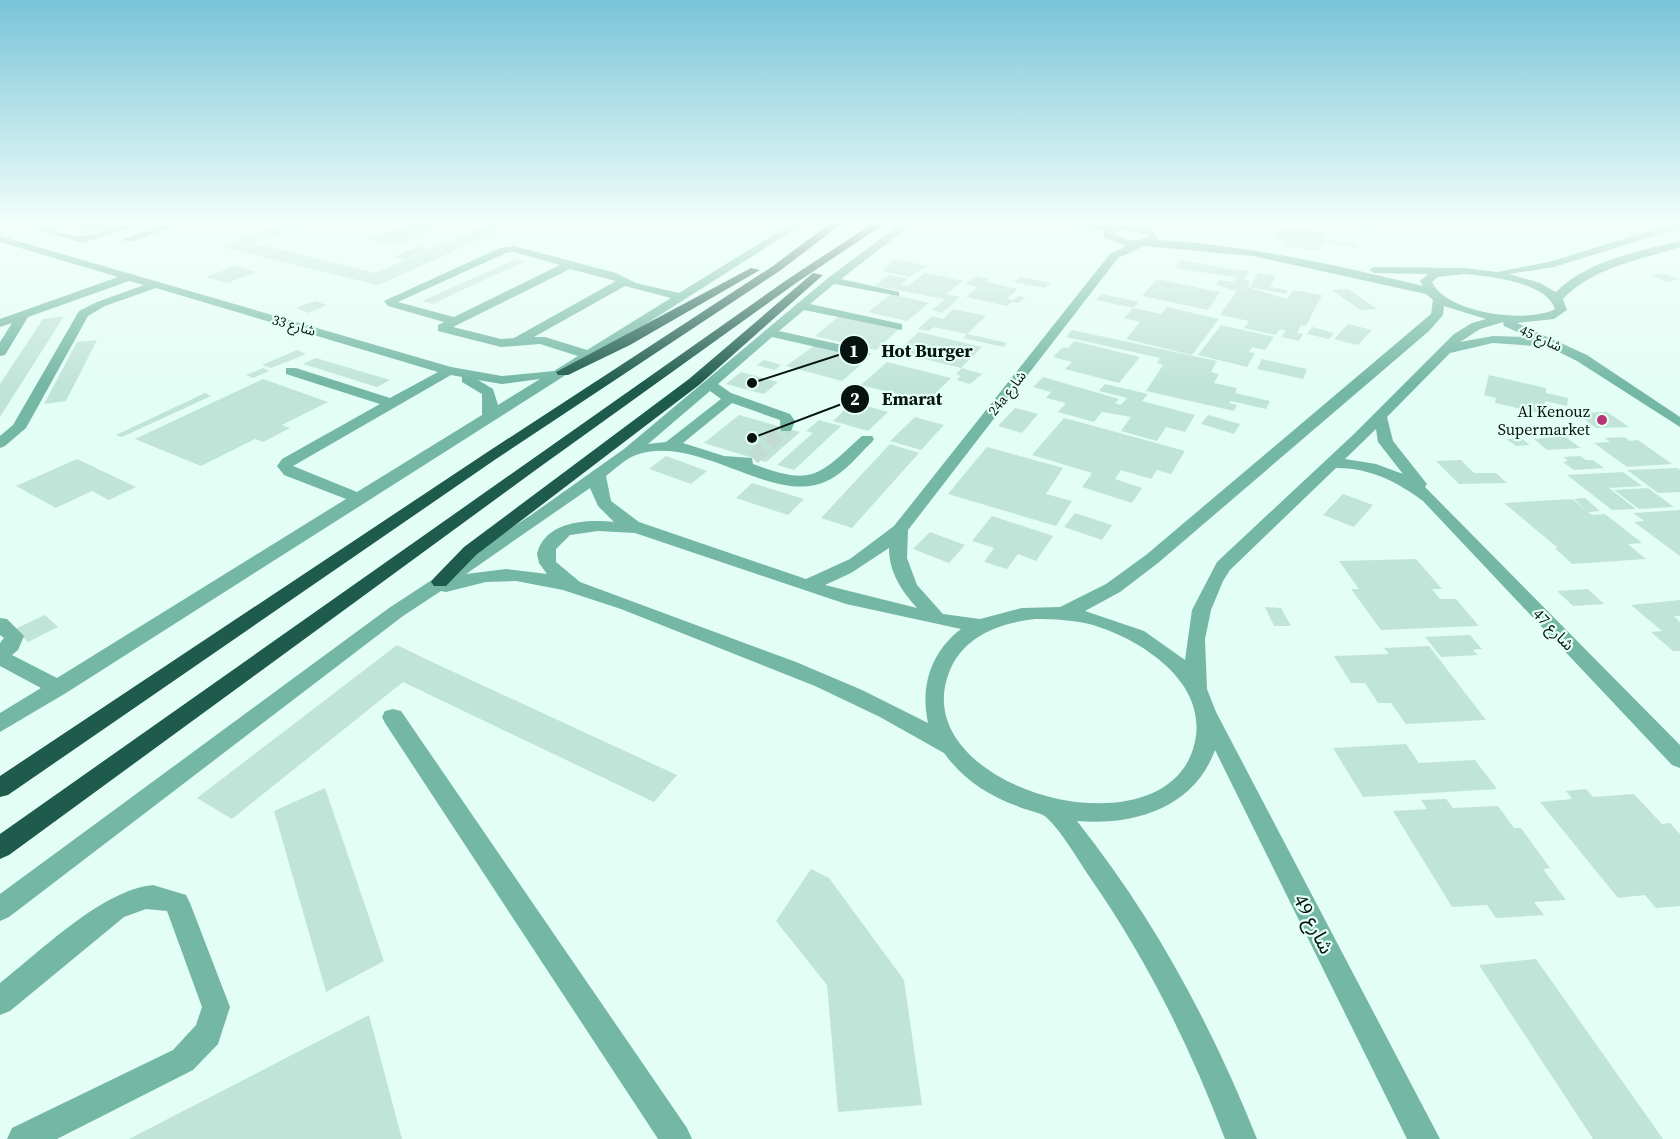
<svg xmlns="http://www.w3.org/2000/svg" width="1680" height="1139" font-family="'Source Serif 4','Noto Sans Arabic',serif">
<rect width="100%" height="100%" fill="#e3fef5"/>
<path fill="#c1e4d9" d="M56,224H128V225L92,236Z
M283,224L304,225L253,243L375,273L489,224H515L378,285L221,247Z
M406,224H451L399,246L369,239Z
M1353,224H1391L1389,227L1382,226L1381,229L1363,226L1361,229L1351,228Z
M1278,225L1327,232L1324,239L1358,244L1357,248L1323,243L1320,251L1284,246L1286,242L1277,240L1279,236L1274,235Z
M419,246L429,249L404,260L393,257Z
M516,259L526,261L432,304L422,301Z
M895,259L927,266L909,277L882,271Z
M1181,260L1229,269L1249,271L1245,279L1175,268Z
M235,266L257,272L227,283L205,277Z
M925,273L963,281L946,294L960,297L942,313L932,310L945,299L874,286L889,275L908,279L901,284L908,286Z
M1258,273L1276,276L1270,287L1288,290L1286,294L1250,287Z
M1662,273L1680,279L1669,282L1652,276Z
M976,276L989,279L985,282L1018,289L1007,299L1013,300L1019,296L1025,297L1019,303L1012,302L1007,306L966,297L978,287L965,284Z
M1020,277L1051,283L1045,288L1014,282Z
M1236,278L1251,281L1248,287L1287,299L1293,290L1322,295L1306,326L1301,325L1297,333L1303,334L1299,341L1281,337L1286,331L1280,329L1276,335L1244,328L1249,321L1220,315L1237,291L1216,285L1219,280L1233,282Z
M1157,279L1189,286L1220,292L1208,310L1142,296Z
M1348,289L1377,309L1360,310L1332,290Z
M891,294L929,303L907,321L868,312Z
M1102,294L1139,302L1133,308L1096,300Z
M315,301L327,305L308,313L296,308Z
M1167,307L1219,319L1192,355L1126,339L1140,322L1124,318L1133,308L1161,314Z
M953,309L986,316L967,334L934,327L929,331L918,329L932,316L943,319Z
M64,316L0,417V384L43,319Z
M839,316L899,329L876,350L815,336Z
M1348,324L1372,330L1358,345L1334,339Z
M1221,325L1274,337L1265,350L1252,347L1249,352L1255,353L1247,367L1198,355Z
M1312,327L1334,333L1329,339L1307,334Z
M1072,330L1217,361L1211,372L1219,374L1214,383L1237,388L1235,393L1270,401L1266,409L1231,401L1229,403L1237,405L1234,411L1146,391L1163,365L1157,363L1160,358L1066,337Z
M919,332L982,347L961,368L896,352Z
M967,334L985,338L1007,343L1003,347L963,338Z
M97,340L66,401L44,404L77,342Z
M1074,341L1140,357L1119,383L1065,369L1072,362L1053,357L1063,347L1068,348Z
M815,345L869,358L842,381L786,366Z
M297,350L306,354L271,368L262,365Z
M316,358L390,380L377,387L303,364Z
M1262,359L1307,369L1303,379L1257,369Z
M764,360L781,365L775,370L757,365Z
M887,362L951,378L927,402L861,385Z
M263,368L269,371L253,378L246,375Z
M962,368L982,374L970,384L957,380L961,376L956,374Z
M741,372L778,382L764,394L726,384Z
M1489,375L1546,388V393L1568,398L1567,406L1545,401L1543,414L1495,403L1496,398L1484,395Z
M1043,377L1119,399L1115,403L1121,405L1127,398L1099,391L1105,384L1148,394L1142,401L1195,415L1185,432L1166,427L1157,441L1121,431L1131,417L1102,412L1094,422L1058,412L1066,403L1046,398L1051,392L1033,387Z
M263,379L328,402L282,425L290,428L263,442L255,439L201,466L135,439Z
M205,393L211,396L122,437L116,435Z
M853,402L888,412L868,431L833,421Z
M1015,408L1038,414L1022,433L998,426Z
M1607,412L1629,427L1596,428L1576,413Z
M739,415L800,432L766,462L704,443Z
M1208,415L1240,424L1234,434L1201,424Z
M915,417L944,425L921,450L890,441Z
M1064,418L1116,432L1185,451L1171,474L1157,470L1151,479L1121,470L1115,479L1142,488L1132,503L1082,487L1092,473L1032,455Z
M819,420L841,426L794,470L777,465L813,433L806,431Z
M1564,436L1581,448L1547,450L1534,439Z
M1624,437L1630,441L1638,440L1672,464L1627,467L1594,443L1610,442L1605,438Z
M1521,438L1530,445L1516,446L1506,439Z
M890,444L919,453L852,528L821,518Z
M987,447L1063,468L1046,494L1072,501L1056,526L948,494Z
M666,456L707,471L691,484L649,469Z
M1580,456L1586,460H1593L1604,468L1574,470L1563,462L1568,461L1563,457Z
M77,459L136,487L109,500L92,491L56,508L16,486Z
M1461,460L1474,473H1496L1507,483L1459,484L1436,461Z
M1677,468L1680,470V492L1658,493L1627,470Z
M1623,472L1642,486L1609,488L1636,509L1612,510L1567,475Z
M752,483L804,499L788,515L736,498Z
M1648,488L1674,507L1639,509L1614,490Z
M1343,494L1373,505L1354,527L1323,515Z
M1585,498L1600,511L1588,512L1592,515L1605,514L1642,543L1628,544L1646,559L1572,564L1555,548H1558L1504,503L1572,499L1587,511L1574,499Z
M1680,510V556L1634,522L1644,521L1633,513Z
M1075,513L1112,525L1102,540L1064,527Z
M992,516L1053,536L1036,561L1018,554L1007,569L984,562L994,548L972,541Z
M930,532L965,545L949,563L913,549Z
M1416,559L1442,589H1432L1440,599H1456L1479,626L1381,630L1351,589H1359L1339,561Z
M1588,589L1604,604L1573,606L1557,591Z
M1680,600V616H1674L1680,622V651H1673L1651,632L1662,631L1631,605Z
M1265,607L1281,608L1291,626H1274Z
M45,615L58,627L28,642L15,629Z
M1470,635L1482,649L1473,650L1478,655L1441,657L1425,637Z
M397,645L430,661L677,775L654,802L403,682L232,819L197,798Z
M1429,646L1486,720L1406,724L1391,703H1378L1365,683H1351L1334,656L1389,654L1384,648Z
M1406,744L1419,763L1475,760L1497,789L1363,797L1333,748Z
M325,788L384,961L326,992L274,811Z
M1586,789L1593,797L1634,794L1662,824L1670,823L1680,834V906L1656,908L1645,895L1618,898L1540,802L1572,799L1566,791Z
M1446,799L1453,808L1498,806L1514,828H1521L1550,868L1543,869L1566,900L1534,902L1544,915L1496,918L1487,905L1452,907L1393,811L1427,809L1421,800Z
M811,869L829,878L904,980L922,1105L838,1112L827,985L776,921Z
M1536,959L1663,1139H1593L1479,965Z
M369,1015L402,1139H129Z"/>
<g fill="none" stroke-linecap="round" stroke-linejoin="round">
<path stroke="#c2dbd3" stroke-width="14" stroke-dasharray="14 7" stroke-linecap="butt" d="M753,458L786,428"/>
<path fill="#74b7a4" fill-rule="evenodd" d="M22,224C43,224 68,238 83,236C105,235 123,224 145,224L82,243Z
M165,224H181L131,242L122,240Z
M791,224H803L66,693L0,732V713L41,688L0,666V643L4,638L0,635V618L7,619L24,636L18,650L12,655L57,678L346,499L284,475L277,466L282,459L380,404L286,374V368H296L390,398L438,372L156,288L105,306L88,316L26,428L5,446L0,448V436L13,425L79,311L97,302L144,285L129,281L28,317L5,355L0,356V342L12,323L0,327V319L118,277L0,242V236L451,367L502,376L554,371L578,356L540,344L501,347L438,331V325L444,322L388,306L384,301L500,248L514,246L616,273L636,283L679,293ZM514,252L560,265L454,317L398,302L506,253ZM570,269L616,281L514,338L501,339L453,327ZM625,286L671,298L587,350L545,337H534ZM451,375L462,377V382L482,394V415L357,492L293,466ZM540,379L498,405L493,389L478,380L502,384Z
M900,224H912L841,279L899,292V296L834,284L810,304L902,324V330L804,310L779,331L865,350L871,354L865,358L772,337L718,384L731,393L790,414L795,421L791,431H781L780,420L732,403L683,443L724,456L752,458L753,464C813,486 817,477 862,436H872L874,439L872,442C858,455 845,473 827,481C774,507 698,433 636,455C625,459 615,469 606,476L611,501L639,522L806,579L850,559L894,526L1110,254L1127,246L1104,238V230L1059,224H1124L1154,230L1158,240C1248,245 1336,265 1423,286L1420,281L1428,274L1374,273L1369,270L1374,267L1464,268L1497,272L1549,262L1672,224H1680V228L1554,267L1509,274L1540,283L1556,292C1586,261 1639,251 1680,241V247C1640,260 1593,267 1563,299L1567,310L1554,319L1517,323L1587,355L1680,417V427L1577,361L1541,343L1535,346L1493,343L1450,353L1387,417L1393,441L1427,484L1425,487L1680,745V768L1672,765L1423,501C1396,481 1370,468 1336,468L1230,570L1223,581L1211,610L1205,639L1207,689L1216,712L1440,1139H1407L1215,750C1194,808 1134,826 1077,821C1154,918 1211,1024 1257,1139H1225C1190,1046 1146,958 1089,876C1076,857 1063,833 1046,817C1040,812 1025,810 1017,806C987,795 963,779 944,753L880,717L815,686L621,609L563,590L516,581L486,582L446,592L441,591L403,616L9,917L0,921V894L389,608L531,515L624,449L828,278ZM1122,230L1146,234L1148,237L1133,241L1113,234ZM1144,246L1253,256L1426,294L1433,300L1431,314L1146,555L1106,584L1060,607L1022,608L980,619L943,614L917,585L907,558L908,530L1118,258ZM1464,274C1488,276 1547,282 1555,309C1527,324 1446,313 1432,282L1438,277ZM1444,306L1486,319L1472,323L1454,334L1354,434L1217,562L1192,610L1185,660L1144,631L1085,611L1120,592L1158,563L1429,331L1443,315ZM1503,322L1504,326L1528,337L1493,336L1460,342L1480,329ZM710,391L721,399L666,442L648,444ZM1376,429L1378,442L1403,474L1376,464L1345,459ZM590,488L598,506L614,522C587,519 545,521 537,554L539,563L547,574L506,569L466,574ZM598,531L635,533L846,604L961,629C931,652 920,686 928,723L862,690L796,662L580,582L556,562V549L570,535ZM889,548C889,572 901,590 917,608L825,585L851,573ZM1035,619C1054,619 1075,620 1093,625C1145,641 1213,686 1193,749C1159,859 901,786 950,670C965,635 1000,623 1035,619Z
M393,709L401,711L687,1128L692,1139H658L385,723L382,717L385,711Z
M153,885L186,895L190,903L230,1007L218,1044L193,1070L57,1139H7L12,1128L173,1050L196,1025L202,1007L167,911L146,909L124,917L10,1011L0,1015V983C41,951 102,890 153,885Z"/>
<path fill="#1f5b4d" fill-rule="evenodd" d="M829,224H841L781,270L496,459L8,795L0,797V776L486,453L773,266Z
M872,224H884L796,283L537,469L9,855L0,859V834L788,279Z
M751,268L760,270L630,345L568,375H558L556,372Z
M813,273L823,275L699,385L476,555L446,586H434L431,582L434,578L464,547L689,379Z"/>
</g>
<linearGradient id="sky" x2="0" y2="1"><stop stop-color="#79c4d8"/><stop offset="0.58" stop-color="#f2fffa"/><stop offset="1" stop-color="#f2fffa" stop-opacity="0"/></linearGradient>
<rect width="1680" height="384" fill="url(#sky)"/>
<circle fill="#b93377" stroke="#e3fef5" stroke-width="2" cx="1602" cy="420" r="6"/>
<g text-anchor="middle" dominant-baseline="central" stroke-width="4.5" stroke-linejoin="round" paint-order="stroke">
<g font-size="14" fill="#071310" stroke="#e3fef5">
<text transform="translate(294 325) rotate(16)">شارع 33</text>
<text transform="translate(1541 338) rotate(24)">شارع 45</text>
<text transform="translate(1007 393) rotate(-52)">24a شارع</text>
</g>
<g font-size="16" fill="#071310" stroke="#e3fef5" text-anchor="end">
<text x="1590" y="411">Al Kenouz<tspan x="1590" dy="18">Supermarket</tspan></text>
</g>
<g font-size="16" fill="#071310" stroke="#e3fef5">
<text transform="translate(1554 629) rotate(46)">شارع 47</text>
</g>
<g font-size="20" fill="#071310" stroke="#e3fef5">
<text transform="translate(1314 924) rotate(63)">شارع 49</text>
</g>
</g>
<path fill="none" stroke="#071310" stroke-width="2" d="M752 383L854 350M752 438L855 399"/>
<g fill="#071310" stroke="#e3fef5" stroke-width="2">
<circle cx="752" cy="383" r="6"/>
<circle cx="752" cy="438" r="6"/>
<circle cx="854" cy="350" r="15"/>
<circle cx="855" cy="399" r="15"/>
</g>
<g font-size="18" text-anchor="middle" font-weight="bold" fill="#fff">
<text x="854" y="357">1</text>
<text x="855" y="405">2</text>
</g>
<g font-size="18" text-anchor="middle" font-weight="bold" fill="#071310" stroke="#e3fef5" stroke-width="4.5" stroke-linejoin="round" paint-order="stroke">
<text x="927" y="357">Hot Burger</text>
<text x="912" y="405">Emarat</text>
</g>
</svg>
